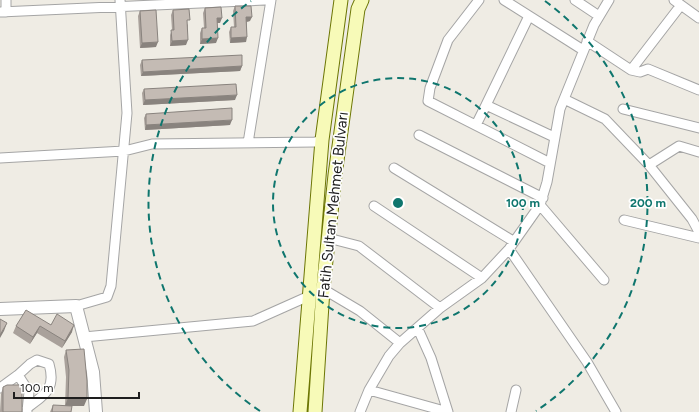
<svg xmlns="http://www.w3.org/2000/svg" width="699" height="412" font-family="Figtree,sans-serif">
<rect width="100%" height="100%" fill="#efece4"/>
<g fill="none" stroke-linecap="round" stroke-linejoin="round">
<defs>
<path id="minor" d="M479,0L448,40L430,88L428,101L550,163
M504,0L583,50
M575,0L599,16
M674,0L699,18
M0,12L265,0
M6,12V0
M587,41L631,70L640,72L648,69L699,90
M631,70L681,5
M564,99L605,119L649,165L692,219L699,232
M486,105L529,16
M623,109L699,128
M476,125L486,105L554,137
M419,135L543,198
M248,143L271,0
M0,158L124,151L152,144L315,142L322,140
M649,165L679,146L699,152
M394,168L513,241
M540,205L604,280
M374,206L482,278
M624,220L699,238
M328,238L359,246L440,308
M509,249L587,362L616,412
M323,289L360,311L400,343
M76,306L107,297L111,286L127,113L120,0
M418,329L431,358L448,412
M84,337L253,321L309,296
M18,375L30,364L37,360L49,364C56,388 46,394 27,408
M0,388L18,375L29,392L27,411
M369,390L448,412
M360,412L369,390L389,356L400,343L440,308L482,278L509,249L540,205L547,182L560,109L594,25L609,0
M511,412L516,390"/>
<path id="tertiary" d="M0,309L76,306L93,372L96,412"/>
<path id="secondary" d="M300,412L322,140L341,0
M315,412L323,289L335,175L358,9L362,0"/>
</defs>
<use href="#minor" stroke="#a5a5a5" stroke-width="11"/>
<use href="#tertiary" stroke="#a5a5a5" stroke-width="14"/>
<use href="#secondary" stroke="#6c7604" stroke-width="15"/>
<use href="#minor" stroke="#fff" stroke-width="9"/>
<use href="#tertiary" stroke="#fff" stroke-width="12"/>
<use href="#secondary" stroke="#f7fab8" stroke-width="13"/>
</g>
<path fill="#a9a19b" d="M235,6L250,21L247,22L246,42L230,43L229,32L231,27H234L233,11Z
M205,8L220,23H217L216,43L200,44V33L202,28H204L203,13Z
M173,10L188,25L186,45L170,46V35L172,30L171,15Z
M140,11L156,47L140,48L138,16Z
M142,60L242,66L240,71L141,76L140,65Z
M144,89L235,100L143,105L142,93Z
M146,114L230,125L145,130L144,118Z
M51,325L72,332L62,348L37,333L30,344L13,333L16,326Z
M66,350L84,406H65L66,377L64,357Z
M3,387L22,412H0L1,394Z
M53,405L71,412H50Z"/>
<path fill="#89837e" d="M246,17H252L250,21L245,22Z
M217,18H222L220,23H215Z
M247,37L246,42L230,43L231,38Z
M218,38L216,43L200,44L202,39Z
M188,40L186,45L170,46L172,41Z
M158,42L156,47L140,48L142,43Z
M242,66L240,71L141,76L143,72Z
M237,95L235,100L143,105L145,100Z
M232,120L230,125L145,130L146,125Z
M7,323L4,331L0,338V335Z
M74,325L72,332L62,348L65,341Z
M40,326L37,333L30,344L33,337Z
M68,398L87,399L84,406H65Z"/>
<path fill="#c4bbb4" stroke="#89837e" d="M235,6H251L252,17H246L247,37L231,38V27H236Z
M221,7L222,18H217L218,38L202,39V28H206L205,8Z
M189,9L190,20H187L188,40L172,41L171,30H174L173,10Z
M156,10L158,42L142,43L140,11Z
M242,55V66L143,72L142,60Z
M236,84L237,95L145,100L144,89Z
M232,108V120L146,125V114Z
M26,310L51,325L57,314L74,325L65,341L40,326L33,337L16,326Z
M0,319L7,323L0,335Z
M84,349L87,381V399L68,398L69,370L66,350Z
M7,385H22V412H3V387Z
M53,405L72,406L71,412H52Z"/>
<g fill="none" stroke="#0f766e" stroke-width="2" stroke-dasharray="7 5">
<circle cx="398" cy="203" r="125"/>
<path d="M260 411A250 250 0 0 1 251 1M545 1A250 250 0 0 1 536 411"/>
</g>
<g text-anchor="middle" dominant-baseline="central" stroke-width="3.5" stroke-linejoin="round" paint-order="stroke">
<g font-size="15" fill="#1e1e1e" stroke="#fff">
<text transform="translate(333 205) rotate(-84)">Fatih Sultan Mehmet Bulvarı</text>
</g>
</g>
<circle cx="398" cy="203" r="6" fill="#0f766e" stroke="#fff" stroke-width="2"/>
<g font-size="12" text-anchor="middle" font-weight="bold" fill="#0f766e" stroke="#fff" stroke-width="3.5" stroke-linejoin="round" paint-order="stroke">
<text x="523" y="207">100 m</text>
<text x="648" y="207">200 m</text>
</g>
<path d="M14 392v6h125v-6" fill="none" stroke="#1e1e1e" stroke-width="2"/>
<text x="20" y="392" font-size="12" fill="#1e1e1e" stroke="#ffffff" stroke-width="3" paint-order="stroke">100 m</text>
</svg>
